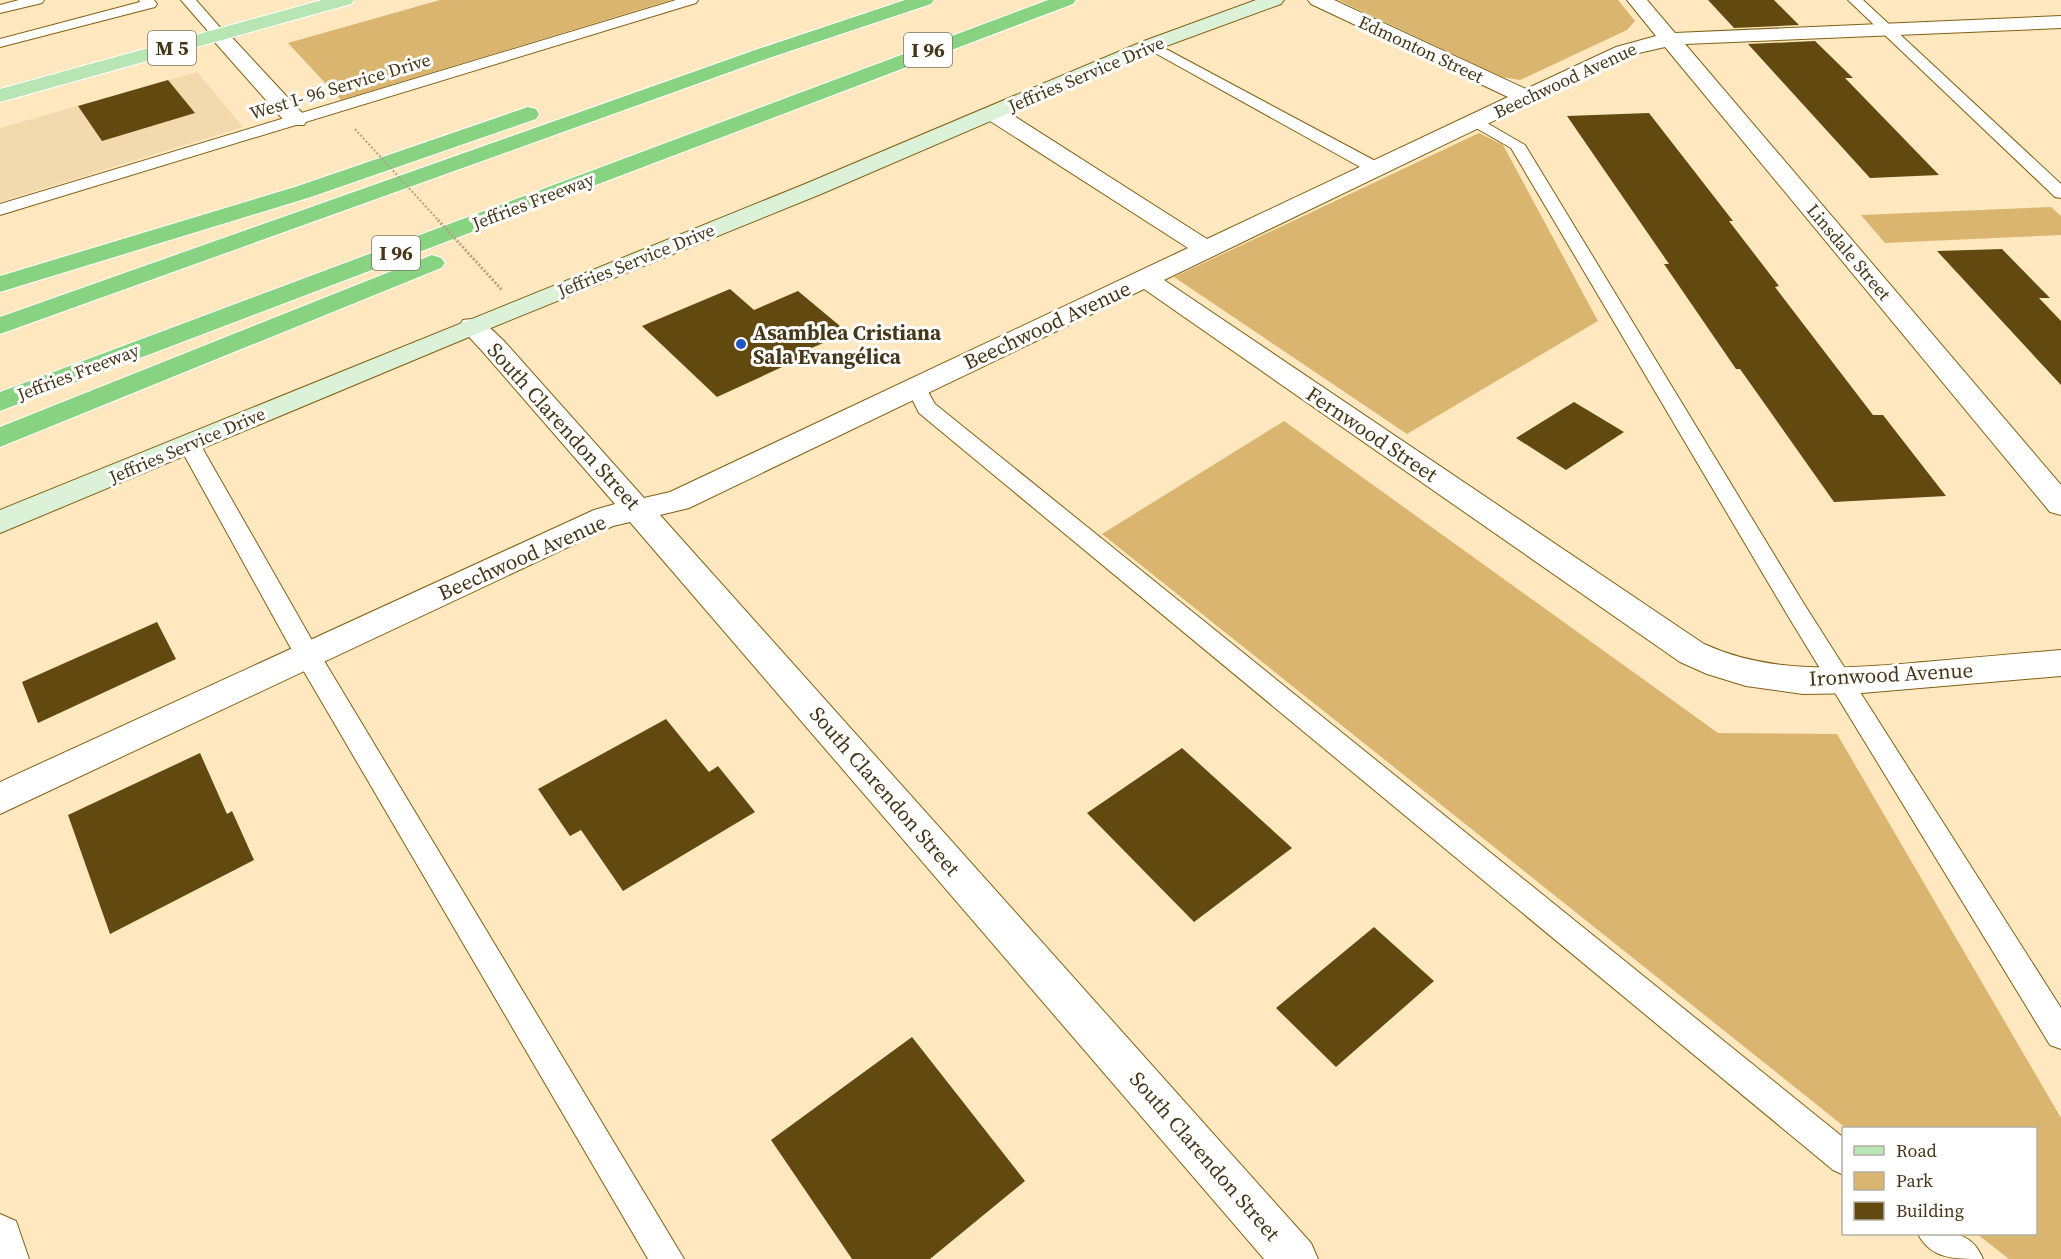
<svg xmlns="http://www.w3.org/2000/svg" width="2061" height="1259" font-family="'Source Serif 4',serif">
<rect width="100%" height="100%" fill="#ffe8bf"/>
<path fill="#f3daae" d="M197,72L243,127L0,202V128Z"/>
<path fill="#dab56f" d="M440,0H671L341,100L288,43Z
M1338,0H1618L1635,21L1627,30L1520,80L1502,77Z
M1479,133L1503,145L1598,321L1407,434L1174,277Z
M2051,207L2061,216V235L1885,243L1861,215Z
M1284,421L1718,733L1837,734L2061,1118V1259H2009L1977,1234H2036V1128H1846L1102,534Z"/>
<path fill="#624910" d="M1708,0H1774L1799,25L1734,28Z
M1815,41L1853,78H1845L1939,175L1870,178L1748,44Z
M168,80L195,113L102,141L78,106Z
M1649,113L1733,221H1729L1779,286L1775,287L1873,415H1883L1946,496L1834,502L1740,369H1736L1664,264H1669L1567,116Z
M2002,249L2050,298H2039L2061,321V385L1937,251Z
M730,289L754,310L798,291L840,326L837,328L844,334L800,353L804,357L717,397L642,326Z
M1574,402L1624,432L1566,470L1516,438Z
M157,622L176,659L38,723L22,682Z
M666,719L709,772L718,766L755,812L623,891L581,830L570,836L538,789Z
M1182,748L1292,848L1194,922L1087,813Z
M200,753L227,814L232,811L254,860L110,934L68,815Z
M1374,927L1434,981L1336,1067L1276,1008Z
M912,1037L1025,1181L930,1259H852L771,1140Z"/>
<g fill="none" stroke-linecap="round" stroke-linejoin="round">
<defs>
<path id="lane" d="M19,0H44L42,3L0,13V5Z
M139,0H154L157,4L155,7L0,47V39L140,2Z
M181,0H196L224,32L226,35L224,38H214Z
M676,0H698L696,3L0,215V204Z
M1848,0H1863L2061,184V198L2055,197Z
M1151,41L1381,164L1383,168L1375,173L1369,172L1146,48L1144,45Z
M1475,116L1525,145L1804,604L2061,1008V1049L2050,1045L1788,616L1511,148L1469,124L1467,121L1469,118Z
M916,381L923,383L935,404L1844,1138V1175L1833,1170L919,413L906,387L909,383Z
M189,437L196,439L200,444L317,649L684,1259H648L299,663L178,444L182,439Z
M1918,1234C1946,1231 1971,1229 1983,1259C1954,1259 1931,1259 1918,1234Z"/>
<path id="street" d="M1308,0H1334L1526,89L1616,47L1656,36L1627,0H1647L1675,33L2061,16V28L1685,44L2061,485V515L2050,512L1665,47L1630,55L1164,280L1704,644C1774,676 1849,668 1924,662C1970,658 2015,654 2061,650V676L1862,693L1803,694L1746,686L1707,674L1680,662L1144,289L689,508L660,515L1311,1243L1318,1259H1264L630,522L613,526L0,814V782L594,510L615,504L483,352L459,326L463,320C481,316 490,328 503,340L644,498L670,492L1188,248L987,119L984,114L987,109H1003L1207,239L1508,97L1311,4Z
M219,29L226,31L304,115L307,120L304,125H288L212,39L209,35L212,31Z
M0,1214L16,1221L29,1259H0Z"/>
<path id="secondary" d="M1256,0H1284L1281,4L1158,49L821,194L481,332L0,533V510L805,184L1144,41Z"/>
<path id="primary" d="M322,0H354L351,4L0,102V89Z"/>
<path id="highway" d="M905,0H934L931,4L772,57L0,334V317L758,49Z
M1048,0H1076L1073,4L0,411V392Z
M528,107L536,109L539,114L536,119L311,197L0,292V276L295,187Z
M432,255L441,258L445,263L441,268L0,447V427Z"/>
</defs>
<use href="#lane" stroke="#826013" stroke-width="2"/>
<use href="#street" stroke="#826013" stroke-width="2"/>
<use href="#secondary" stroke="#826013" stroke-width="2"/>
<use href="#primary" stroke="#fff" stroke-width="2"/>
<use href="#highway" stroke="#fff" stroke-width="2"/>
<use href="#lane" fill="#fff" fill-rule="evenodd"/>
<use href="#street" fill="#fff" fill-rule="evenodd"/>
<use href="#secondary" fill="#dbf2d9" fill-rule="evenodd"/>
<use href="#primary" fill="#b7e5b3" fill-rule="evenodd"/>
<use href="#highway" fill="#87d381" fill-rule="evenodd"/>
<path stroke="#b5a17c" stroke-width="2" stroke-dasharray="2 2" stroke-linecap="butt" d="M355,129L439,221"/>
<path stroke="#b5a17c" stroke-width="3" stroke-dasharray="2 2" stroke-linecap="butt" d="M438,220L502,290"/>
</g>
<circle fill="#2055c2" stroke="#fff" stroke-width="2" cx="741" cy="344" r="6"/>
<g text-anchor="middle" dominant-baseline="central" stroke-width="6" stroke-linejoin="round" paint-order="stroke">
<g font-size="18" fill="#463719" stroke="#fff">
<text transform="translate(1421 49) rotate(25)">Edmonton Street</text>
<text transform="translate(1086 74) rotate(-23)">Jeffries Service Drive</text>
<text transform="translate(1565 80) rotate(-25)">Beechwood Avenue</text>
<text transform="translate(340 86) rotate(-17)">West I- 96 Service Drive</text>
<text transform="translate(533 201) rotate(-21)">Jeffries Freeway</text>
<text transform="translate(1849 252) rotate(50)">Linsdale Street</text>
<text transform="translate(636 260) rotate(-22)">Jeffries Service Drive</text>
<text transform="translate(78 372) rotate(-21)">Jeffries Freeway</text>
<text transform="translate(187 445) rotate(-23)">Jeffries Service Drive</text>
</g>
<g fill="#fff" stroke="#7e735e" stroke-width="1.5">
<rect x="148" y="31" width="48" height="34" rx="4.5"/>
<rect x="904" y="33" width="48" height="34" rx="4.5"/>
<rect x="372" y="236" width="48" height="34" rx="4.5"/>
</g>
<g font-size="20" font-weight="bold" fill="#463719">
<text x="172" y="48">M 5</text>
<text x="928" y="50">I 96</text>
<text x="396" y="253">I 96</text>
</g>
<g font-size="21" fill="#463719" stroke="#fff">
<text transform="translate(1047 325) rotate(-25)">Beechwood Avenue</text>
<text transform="translate(564 426) rotate(48)">South Clarendon Street</text>
<text transform="translate(1372 434) rotate(34)">Fernwood Street</text>
<text transform="translate(522 557) rotate(-24)">Beechwood Avenue</text>
<text transform="translate(1891 674) rotate(-3)">Ironwood Avenue</text>
<text transform="translate(885 791) rotate(49)">South Clarendon Street</text>
<text transform="translate(1205 1156) rotate(49)">South Clarendon Street</text>
</g>
<g font-size="21" font-weight="bold" fill="#463719" stroke="#fff" text-anchor="start">
<text x="753" y="332">Asamblea Cristiana<tspan x="753" dy="24">Sala Evangélica</tspan></text>
</g>
</g>
<rect x="1842" y="1127" width="195" height="108" fill="#ffffff" stroke="#b5afa3" stroke-width="1.5"/>
<rect x="1854" y="1146" width="30" height="9" fill="#b7e5b3" stroke="#b5afa3" stroke-width="1.5"/>
<text x="1896" y="1157" font-size="18" fill="#463719">Road</text>
<rect x="1854" y="1172" width="30" height="18" fill="#dab56f" stroke="#b5afa3" stroke-width="1.5"/>
<text x="1896" y="1187" font-size="18" fill="#463719">Park</text>
<rect x="1854" y="1202" width="30" height="18" fill="#624910" stroke="#b5afa3" stroke-width="1.5"/>
<text x="1896" y="1217" font-size="18" fill="#463719">Building</text>
</svg>
